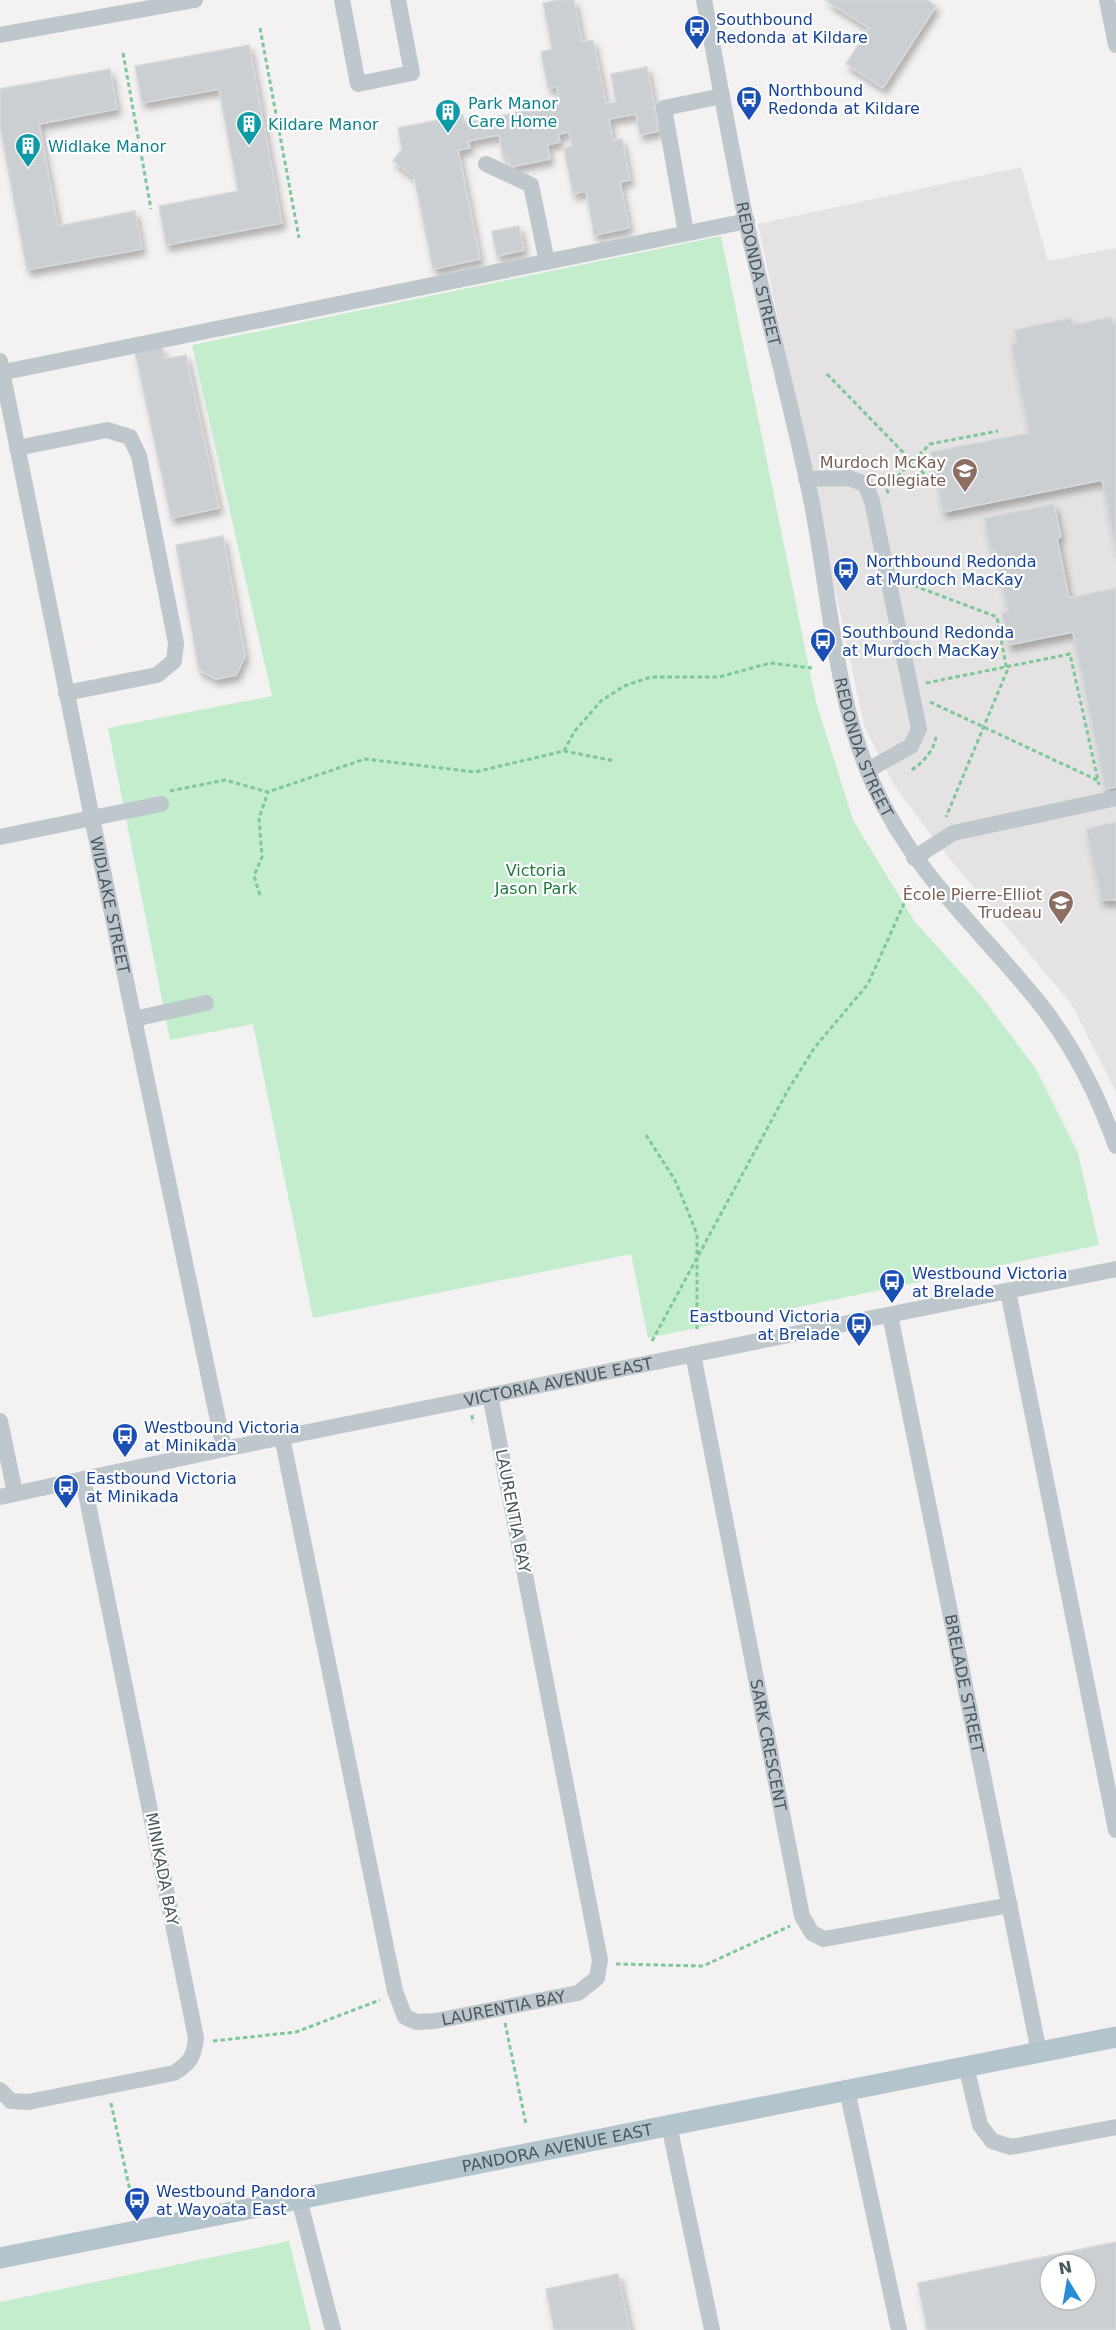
<svg xmlns="http://www.w3.org/2000/svg" width="1116" height="2330" font-family="'DejaVu Sans',sans-serif">
<defs>
<filter id="shadow"><feDropShadow dx="3.5" dy="6" stdDeviation="3" flood-color="#0004"/></filter>
</defs>
<rect width="100%" height="100%" fill="#f3f1f1"/>
<path fill="#e4e2e2" d="M1021,167L1048,261L1116,248V1092L1072,1005L940,847L894,785L864,726L758,224Z"/>
<path fill="#c3edcd" d="M721,236L816,702L853,820L915,922L979,993L1036,1069L1078,1153L1099,1245L648,1338L631,1254L313,1318L253,1024L170,1040L108,728L272,696L192,345Z
M289,2241L311,2330H0V2302Z"/>
<path fill="#cbcfd2" stroke="#d5d8dc" stroke-width="1.5" fill-rule="evenodd" filter="url(#shadow)" d="M559,0H574L582,42L593,40L606,104L616,102L611,74L647,67L659,131L640,135L636,114L609,119L613,141L622,139L630,180L620,182L629,228L594,235L586,191L573,194L564,148L572,146L569,132L558,134L560,142L547,145L550,159L510,167L508,156L503,157L499,135L468,141L470,148L458,150L480,259L433,269L414,177L393,161L402,149L398,128L463,115L464,123L560,104L557,87L548,88L541,52L552,49L543,3Z
M825,0H927L936,6L883,88L846,64L869,28Z
M249,45L282,223L166,245L159,206L238,191L219,89L142,103L135,66Z
M110,69L117,109L39,124L58,226L135,211L142,249L27,270L0,127V89Z
M519,226L524,250L497,256L492,231Z
M1111,317L1113,324L1116,323V552L1102,480L943,512L931,452L1029,433L1011,344L1017,342L1014,330L1071,318L1073,325Z
M162,347L165,359L186,355L219,508L171,518L135,352Z
M1054,504L1061,537L1057,538L1069,598L1116,588V787L1105,789L1073,632L1008,645L1002,613L1008,612L995,550L991,551L984,518Z
M223,536L245,656L236,675L216,679L199,670L176,545Z
M1116,822V900H1101L1086,829Z
M1116,2242V2330H927L918,2283ZM1050,2264H1086V2300H1050Z
M618,2274L630,2330H554L546,2289Z"/>
<g fill="none" stroke-linecap="round" stroke-linejoin="round">
<path stroke="#7ec898" stroke-width="3" stroke-dasharray="4.5 3" stroke-linecap="butt" d="M260,28L299,238
M123,53L151,209
M827,374L929,479
M884,482L889,495
M887,487L930,444L998,431
M907,583L997,617L1007,671L946,817
M926,683L1070,654L1099,785
M930,702L1097,780
M564,751L574,732L601,701L624,686L651,677H719L770,663L812,668
M912,770C924,761 936,749 936,734
M170,791L225,780L268,792L365,759L475,772L564,751L615,761
M260,895L254,876L262,857L259,818L268,792
M646,1135L675,1180L697,1234V1331
M652,1341L788,1090L815,1047L868,984L906,899
M472,1415L473,1423
M616,1964L703,1966L790,1926
M505,2023L526,2124
M213,2041L296,2032L380,2000
M111,2103L135,2214"/>
<g stroke="#bec7cc" stroke-width="16">
<path d="M342,0L358,84L412,73L398,0"/>
<path id="s1" d="M704,0C718,74 731,148 746,221C766,312 791,403 810,494C830,591 833,695 874,786C916,878 984,932 1044,1009C1075,1050 1099,1098 1116,1146"/>
<path d="M1107,0L1116,45"/>
<path d="M0,35L195,0"/>
<path d="M486,164L531,185L547,262"/>
<path d="M686,233L664,108L722,96"/>
<path id="s2" d="M0,361L92,818L224,1449"/>
<path d="M0,373L747,221"/>
<path d="M17,448L107,430L130,437L139,456L176,643L174,661L157,675L66,693"/>
<path d="M806,479L849,478L865,484L872,501L919,729L911,746L868,770"/>
<path d="M0,837L161,804"/>
<path d="M914,858L953,833L1116,798"/>
<path d="M134,1019L206,1003"/>
<path d="M1008,1291L1116,1830"/>
<path id="s3" d="M890,1315L1039,2052"/>
<path id="s4" d="M693,1354L802,1916L812,1933L824,1939L1010,1905"/>
<path d="M0,1421L15,1493"/>
<path id="s5" d="M282,1437L395,1991L405,2017L417,2022L435,2021L578,1993L597,1978L600,1960L490,1395"/>
<path id="s6" d="M0,1497L224,1449L1116,1269"/>
<path d="M966,2066L980,2125L992,2141L1011,2147L1116,2127"/>
<path d="M0,2090L11,2101L28,2102L174,2073C190,2063 194,2057 196,2038L83,1479"/>
<path d="M847,2090L899,2330"/>
<path d="M669,2125L712,2330"/>
<path d="M299,2199L333,2330"/>
</g>
<path stroke="#b3c4cd" stroke-width="21" id="s7" d="M0,2258L1116,2037"/>
</g>
<defs>
<symbol id="bus-pin" viewBox="-11 -11 22 30"><path d="M0 17L-7.5 6A9.5 9.5 0 1 1 7.5 6Z" fill="#1a4fb4" stroke="#fff"/><path d="M-5-6H5V4H4V6H2V4H-2V6H-4V4H-5ZM-3.5-4V0h7V-4ZM-3.5 1.2v1.5H-2V1.2ZM2 1.2v1.5H3.5V1.2Z" fill="#fff"/></symbol>
<symbol id="building-pin" viewBox="-11 -11 22 30"><path d="M0 17L-7.5 6A9.5 9.5 0 1 1 7.5 6Z" fill="#0f9aa8" stroke="#fff"/><path d="M-4-6H4V6H1V3H-1V6H-4ZM-2.5-4.3h1.7v1.8h-1.7ZM.8-4.3h1.7v1.8H.8ZM-2.5-1h1.7V.8h-1.7ZM.8-1h1.7V.8H.8Z" fill="#fff"/></symbol>
<symbol id="school-pin" viewBox="-11 -11 22 30"><path d="M0 17L-7.5 6A9.5 9.5 0 1 1 7.5 6Z" fill="#8d6e63" stroke="#fff"/><path d="M0-5L7-2L0 1L-7-2ZM-4 1L0 2.5L4 1V4Q0 6-4 4Z" fill="#fff"/></symbol>
</defs>
<g fill-rule="evenodd">
<use href="#bus-pin" x="682" y="13" width="30" height="40"/>
<use href="#bus-pin" x="734" y="84" width="30" height="40"/>
<use href="#building-pin" x="433" y="97" width="30" height="40"/>
<use href="#building-pin" x="234" y="109" width="30" height="40"/>
<use href="#building-pin" x="13" y="131" width="30" height="40"/>
<use href="#school-pin" x="950" y="456" width="30" height="40"/>
<use href="#bus-pin" x="831" y="555" width="30" height="40"/>
<use href="#bus-pin" x="808" y="626" width="30" height="40"/>
<use href="#school-pin" x="1046" y="888" width="30" height="40"/>
<use href="#bus-pin" x="877" y="1267" width="30" height="40"/>
<use href="#bus-pin" x="844" y="1310" width="30" height="40"/>
<use href="#bus-pin" x="110" y="1421" width="30" height="40"/>
<use href="#bus-pin" x="51" y="1472" width="30" height="40"/>
<use href="#bus-pin" x="122" y="2185" width="30" height="40"/>
</g>
<g text-anchor="middle" dominant-baseline="central" stroke-width="4.5" stroke-linejoin="round" paint-order="stroke">
<g font-size="16" fill="#164399" stroke="#fff" text-anchor="start">
<text x="716" y="19">Southbound<tspan x="716" dy="18">Redonda at Kildare</tspan></text>
<text x="768" y="90">Northbound<tspan x="768" dy="18">Redonda at Kildare</tspan></text>
<text x="866" y="561">Northbound Redonda<tspan x="866" dy="18">at Murdoch MacKay</tspan></text>
<text x="842" y="632">Southbound Redonda<tspan x="842" dy="18">at Murdoch MacKay</tspan></text>
<text x="912" y="1273">Westbound Victoria<tspan x="912" dy="18">at Brelade</tspan></text>
<text x="840" y="1316" text-anchor="end">Eastbound Victoria<tspan x="840" dy="18">at Brelade</tspan></text>
<text x="144" y="1427">Westbound Victoria<tspan x="144" dy="18">at Minikada</tspan></text>
<text x="86" y="1478">Eastbound Victoria<tspan x="86" dy="18">at Minikada</tspan></text>
<text x="156" y="2191">Westbound Pandora<tspan x="156" dy="18">at Wayoata East</tspan></text>
</g>
<g font-size="16" fill="#0d838f" stroke="#fff" text-anchor="start">
<text x="468" y="103">Park Manor<tspan x="468" dy="18">Care Home</tspan></text>
<text x="268" y="124">Kildare Manor</text>
<text x="48" y="146">Widlake Manor</text>
</g>
<g font-size="16" fill="#4a575d" stroke="#fff">
<text stroke="none"><textPath href="#s1" startOffset="279">REDONDA STREET</textPath></text>
<text stroke="none"><textPath href="#s1" startOffset="765">REDONDA STREET</textPath></text>
<text stroke="none"><textPath href="#s2" startOffset="555">WIDLAKE STREET</textPath></text>
<text stroke="none"><textPath href="#s6" startOffset="570">VICTORIA AVENUE EAST</textPath></text>
<text transform="translate(513 1511) rotate(79)">LAURENTIA BAY</text>
<text stroke="none"><textPath href="#s3" startOffset="376">BRELADE STREET</textPath></text>
<text stroke="none"><textPath href="#s4" startOffset="398">SARK CRESCENT</textPath></text>
<text transform="translate(162 1869) rotate(79)">MINIKADA BAY</text>
<text stroke="none"><textPath href="#s5" startOffset="694">LAURENTIA BAY</textPath></text>
<text stroke="none"><textPath href="#s7" startOffset="568">PANDORA AVENUE EAST</textPath></text>
</g>
<g font-size="16" fill="#785e54" stroke="#fff" text-anchor="end">
<text x="946" y="462">Murdoch McKay<tspan x="946" dy="18">Collegiate</tspan></text>
<text x="1042" y="894">École Pierre-Elliot<tspan x="1042" dy="18">Trudeau</tspan></text>
</g>
<g font-size="16" fill="#1f7a3e" stroke="#fff">
<text x="536" y="870">Victoria<tspan x="536" dy="18">Jason Park</tspan></text>
</g>
</g>
<g transform="translate(1068 2282) rotate(349)"><circle r="28" fill="#ffffff" stroke="#b7bcbe" stroke-width="1.5"/>
<path d="M0-4.5L10 22L0 15L-10 22Z" fill="#278fd7"/>
<text y="-9" font-size="16" font-weight="bold" text-anchor="middle" fill="#4a575d">N</text>
</g>
</svg>
